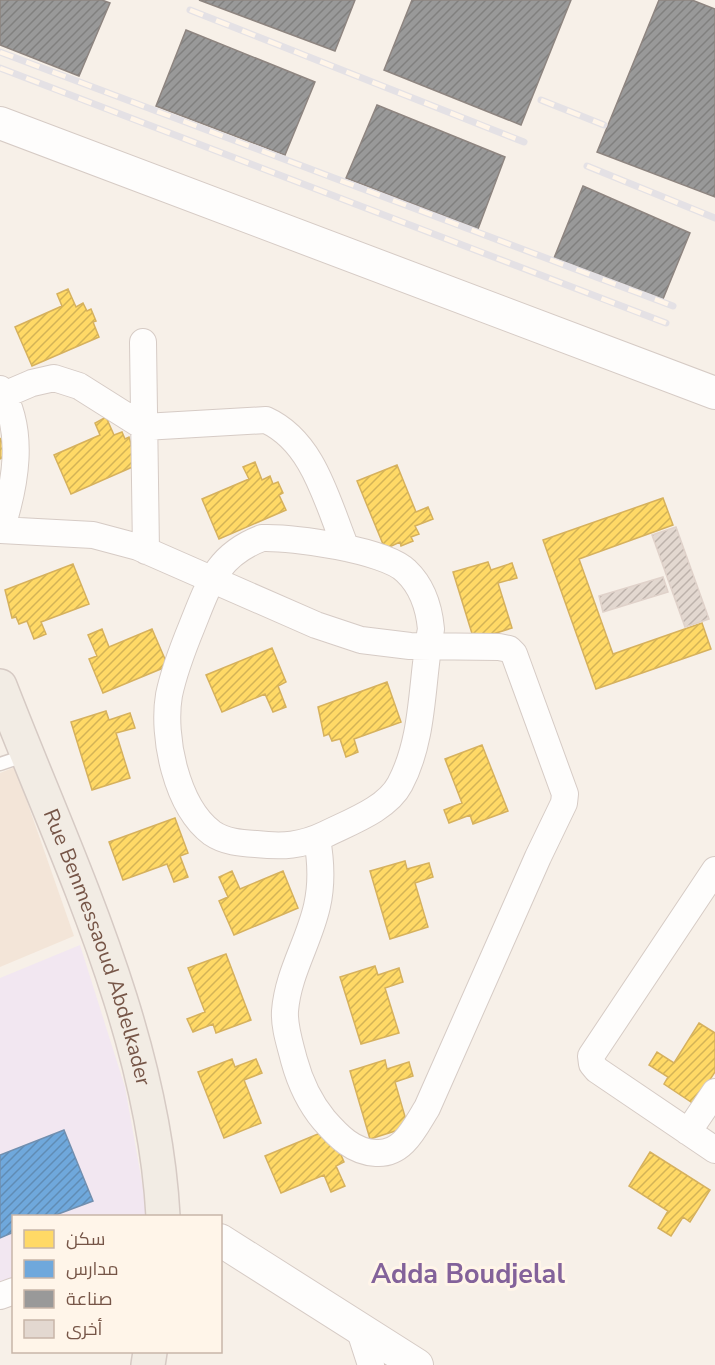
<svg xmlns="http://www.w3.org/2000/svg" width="715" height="1365" font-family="'Nunito Sans',Cairo,sans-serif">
<defs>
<pattern id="homes-hatch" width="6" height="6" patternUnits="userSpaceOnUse" patternTransform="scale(1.5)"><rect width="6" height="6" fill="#ffd966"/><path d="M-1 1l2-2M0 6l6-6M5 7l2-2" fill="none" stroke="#d3b356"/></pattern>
<pattern id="schools-hatch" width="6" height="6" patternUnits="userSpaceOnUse" patternTransform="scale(1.5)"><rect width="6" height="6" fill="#6fa8dc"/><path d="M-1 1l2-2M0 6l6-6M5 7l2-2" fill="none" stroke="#608cb4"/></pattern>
<pattern id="industry-hatch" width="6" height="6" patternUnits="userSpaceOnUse" patternTransform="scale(1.5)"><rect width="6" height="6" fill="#999"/><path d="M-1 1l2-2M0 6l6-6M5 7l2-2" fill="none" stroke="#81807f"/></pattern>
<pattern id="building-hatch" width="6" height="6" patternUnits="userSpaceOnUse" patternTransform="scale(1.5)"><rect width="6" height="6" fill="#e3d8d0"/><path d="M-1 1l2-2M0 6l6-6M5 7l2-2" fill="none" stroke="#bdb2ab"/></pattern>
</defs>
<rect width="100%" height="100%" fill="#f7f0e8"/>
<path fill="#f3e5d8" d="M15,767L74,936L0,967V773Z"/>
<path fill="#f2e7f1" d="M80,945L125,1087L148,1216H14L13,1279L0,1284V978Z"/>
<path fill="url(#homes-hatch)" stroke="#d6b15d" stroke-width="1.5" d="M68,289L76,307L83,303L87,311L91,309L96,321L93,322L99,337L32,366L15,327L62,306L57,294Z
M106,417L114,435L122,432L125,439L129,437L137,465L71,494L54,455L100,435L95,423Z
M0,438L7,456L0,459Z
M255,462L262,480L270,476L273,484L278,482L283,493L279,495L286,510L219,539L202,499L249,479L243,467Z
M397,465L416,512L428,507L433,519L415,526L419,534L411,537L413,541L401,546L400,542L385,549L357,481Z
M663,498L673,525L579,559L613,654L702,623L711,649L596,689L543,540Z
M488,562L491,570L512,563L517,578L498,583L512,628L474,640L453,572Z
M73,564L89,604L41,622L46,634L34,639L27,621L19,624L16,617L12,618L5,590Z
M102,629L109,647L152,629L168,666L103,693L89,659L97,656L88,635Z
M272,648L286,682L278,686L286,707L273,712L265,694L222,712L206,675Z
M387,682L401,722L354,739L358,752L346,757L340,739L332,741L329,734L324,736L318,707Z
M106,711L109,720L130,713L135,728L116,733L130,778L92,790L71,722Z
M482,745L508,811L473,824L470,815L449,823L444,810L462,803L445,759Z
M175,818L188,853L180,856L188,877L174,882L167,864L123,880L109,842Z
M405,861L407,869L429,863L433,877L415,883L428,927L390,939L370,871Z
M232,871L240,889L283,871L298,908L234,935L219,901L228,897L219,877Z
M226,954L251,1020L216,1033L213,1024L193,1032L187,1019L205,1012L188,968Z
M375,966L378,975L399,968L403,982L385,988L399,1033L361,1044L340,977Z
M699,1023L715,1033V1072L694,1104L664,1084L668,1077L649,1065L657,1052L674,1063Z
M232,1059L235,1067L256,1059L262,1073L244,1080L261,1123L224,1138L198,1072Z
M385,1060L387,1069L409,1062L413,1076L395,1082L408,1127L370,1139L350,1071Z
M330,1129L344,1162L336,1166L345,1186L331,1192L324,1175L281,1193L265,1156Z
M650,1152L710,1190L690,1222L683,1217L671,1236L658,1228L668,1211L629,1186Z"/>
<path fill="url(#schools-hatch)" stroke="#718faf" stroke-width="1.5" d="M64,1130L93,1201L53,1216H14V1232L0,1238V1155Z"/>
<path fill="url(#industry-hatch)" stroke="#8e8580" stroke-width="1.5" d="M0,0H102L110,3L79,76L0,45Z
M199,0H355L335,51Z
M412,0H571L521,125L384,70Z
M659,0H692L715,9V197L597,152Z
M186,30L315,82L285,155L156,106Z
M377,105L505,157L478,229L346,178Z
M583,186L690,233L663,299L554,258Z"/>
<path fill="url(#building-hatch)" stroke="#e0d2ca" stroke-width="1.5" d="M676,527L709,619L685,627L652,535Z
M663,577L668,592L603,612L599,596Z"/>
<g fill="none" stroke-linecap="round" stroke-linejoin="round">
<defs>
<path id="service" d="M0,764L27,755"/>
<path id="minor" d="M143,342L146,551
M0,389C26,431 15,486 1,530
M4,395L32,383L54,378L79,386L144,427L266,420C314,442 327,502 346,548
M0,530L93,535L138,547L316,625L361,640L410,646L499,647L509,649L514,654L565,794L564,803L538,857L427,1108C415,1127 403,1155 376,1153C353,1152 338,1136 324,1120C309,1102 300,1082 294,1060C290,1044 284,1027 285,1011C288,973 309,942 317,906C322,884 321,861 317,839
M262,538C293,537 385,550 406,571C423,587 429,607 431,629C421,680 425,737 400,784C387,809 350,822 326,834C301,846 283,847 256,844C241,843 225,842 212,833C176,806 162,736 169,695C174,671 183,648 192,626C209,584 217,555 262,538Z
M715,870L591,1056L592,1064L597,1070L715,1150
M688,1132L715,1092
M0,1296L14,1291
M359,1328L371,1365"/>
<path id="tertiary" d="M0,123L715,393
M220,1240L417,1365"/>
<g id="primary">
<path id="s1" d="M0,686C66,857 153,1031 163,1216"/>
<path d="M148,1365L150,1352"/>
</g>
</defs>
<use href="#service" stroke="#d6cbc5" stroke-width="15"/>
<use href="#minor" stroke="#d6cbc5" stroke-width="28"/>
<use href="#tertiary" stroke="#d6cbc5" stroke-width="34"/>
<use href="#primary" stroke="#d6cac4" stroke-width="36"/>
<use href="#service" stroke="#fefdfc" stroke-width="12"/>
<use href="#minor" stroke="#fefdfc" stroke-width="26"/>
<use href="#tertiary" stroke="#fefdfc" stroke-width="32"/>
<use href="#primary" stroke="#f2ece4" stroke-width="33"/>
<defs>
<path id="rail" d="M190,10L524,142
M0,52L673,306
M0,68L666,323
M541,100L604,125
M587,166L715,218"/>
</defs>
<use href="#rail" stroke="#e4e1e5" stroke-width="7"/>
<use href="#rail" stroke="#fff5e9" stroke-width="4.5" stroke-dasharray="14" stroke-linecap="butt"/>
</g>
<g text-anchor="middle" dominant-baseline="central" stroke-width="6" stroke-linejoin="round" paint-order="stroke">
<g font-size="21" fill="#765547" stroke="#fff5e9">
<text stroke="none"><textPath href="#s1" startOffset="279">Rue Benmessaoud Abdelkader</textPath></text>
</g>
<g font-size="27" font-weight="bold" fill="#83629a" stroke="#fff5e9">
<text x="468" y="1274">Adda Boudjelal</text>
</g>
</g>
<rect x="12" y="1215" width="210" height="138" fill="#fff5e9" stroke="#c8b5a8" stroke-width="1.5"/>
<rect x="24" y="1230" width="30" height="18" fill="#ffd966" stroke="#c8b5a8" stroke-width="1.5"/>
<text x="66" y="1245" font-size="18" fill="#765547">سكن</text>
<rect x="24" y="1260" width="30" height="18" fill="#6fa8dc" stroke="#c8b5a8" stroke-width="1.5"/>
<text x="66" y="1275" font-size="18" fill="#765547">مدارس</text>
<rect x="24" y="1290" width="30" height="18" fill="#999999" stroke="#c8b5a8" stroke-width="1.5"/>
<text x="66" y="1305" font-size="18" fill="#765547">صناعة</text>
<rect x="24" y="1320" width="30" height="18" fill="#e3d8d0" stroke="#c8b5a8" stroke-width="1.5"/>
<text x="66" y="1335" font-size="18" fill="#765547">أخرى</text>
</svg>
